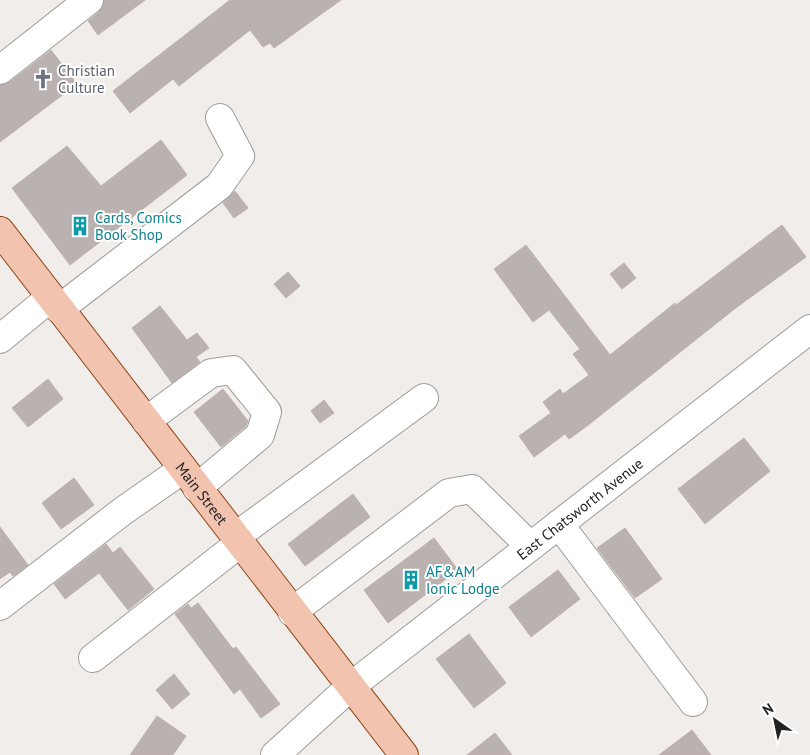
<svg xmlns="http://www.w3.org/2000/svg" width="810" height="755" font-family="'PT Sans',sans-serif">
<rect width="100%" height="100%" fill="#f1edea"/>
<path fill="#bab2b0" stroke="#c1b1ae" d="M104,0H145L98,35L88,21L99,12Z
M230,0H341L274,48L270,43L263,47L250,30L179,86L173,79L130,113L113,91Z
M51,50L77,84L0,142V85L10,82Z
M161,140L187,175L70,265L12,188L67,146L101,186Z
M235,191L248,208L234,218L223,203Z
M782,225L806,257L737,307L587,426L569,439L565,434L534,457L519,436L551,413L543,402L560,389L563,394L589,375L573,354L580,349L549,310L533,322L494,269L526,245L610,355L675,303L676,305Z
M624,263L636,278L622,289L610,274Z
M288,272L300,286L286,298L274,284Z
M160,306L187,340L197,333L209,348L196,357L200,362L172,383L132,328Z
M48,379L63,399L28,427L12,408Z
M223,389L248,421L246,426L221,447L194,412Z
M324,400L334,413L320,423L311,411Z
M744,438L770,471L705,524L678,489Z
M74,478L94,505L61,529L42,503Z
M353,494L370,517L305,566L288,544Z
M0,527L28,565L13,576L10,572L0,579Z
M625,528L662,579L635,598L597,548Z
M434,538L458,570L388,623L364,590Z
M106,544L113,553L120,547L154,589L128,610L99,573L65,599L54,584Z
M558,570L580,599L531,637L509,607Z
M198,603L233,649L236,647L280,704L261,718L240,689L234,694L175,614L188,604L191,608Z
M469,634L506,683L474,708L436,659Z
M174,674L190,694L172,709L156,690Z
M157,716L186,736L173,755H130Z
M692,730L711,755H659Z
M495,733L512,755H467Z"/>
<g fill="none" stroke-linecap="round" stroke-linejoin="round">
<defs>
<g id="minor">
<path d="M0,70L89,0"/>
<path d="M59,309L219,186L240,156L220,118"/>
<path d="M0,339L51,297"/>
<path d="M146,421L211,373L233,370L267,412L260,435L197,488"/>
<path d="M559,524L693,702"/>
<path d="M235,537L424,398"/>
<path d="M0,606L123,511L183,469"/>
<path d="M292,612L449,493L472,489L530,546"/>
<path d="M93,658L240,543"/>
<path id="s1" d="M275,755L350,687L810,329"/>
</g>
<g id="major">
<path id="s2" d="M0,231L404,755"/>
</g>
</defs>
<use href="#minor" stroke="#9c9c9c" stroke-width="30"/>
<use href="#major" stroke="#8d4513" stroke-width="30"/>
<use href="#minor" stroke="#fff" stroke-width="28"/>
<use href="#major" stroke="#f2c3ae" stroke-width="28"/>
</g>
<defs>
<symbol id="church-bare" viewBox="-9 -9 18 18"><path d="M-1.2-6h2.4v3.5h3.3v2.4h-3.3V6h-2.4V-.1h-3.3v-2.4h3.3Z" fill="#6b7280" stroke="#fff" stroke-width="2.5" paint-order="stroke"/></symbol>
<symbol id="building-bare" viewBox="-9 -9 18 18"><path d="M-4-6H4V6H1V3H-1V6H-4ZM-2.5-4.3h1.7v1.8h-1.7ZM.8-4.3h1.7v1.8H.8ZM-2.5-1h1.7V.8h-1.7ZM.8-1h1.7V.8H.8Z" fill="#0f9aa8" stroke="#fff" stroke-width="2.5" paint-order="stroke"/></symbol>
</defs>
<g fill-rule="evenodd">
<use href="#church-bare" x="29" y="65" width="28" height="28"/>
<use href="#building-bare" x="66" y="212" width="28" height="28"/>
<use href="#building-bare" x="397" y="566" width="28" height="28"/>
</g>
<g text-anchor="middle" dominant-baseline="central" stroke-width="4" stroke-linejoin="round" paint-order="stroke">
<g font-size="15" fill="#5b616d" stroke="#fff" text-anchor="start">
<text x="58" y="70">Christian<tspan x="58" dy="17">Culture</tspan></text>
</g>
<g font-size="15" fill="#0d838f" stroke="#fff" text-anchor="start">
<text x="95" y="217">Cards, Comics<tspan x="95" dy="17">Book Shop</tspan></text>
<text x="426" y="571">AF&amp;AM<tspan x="426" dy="17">Ionic Lodge</tspan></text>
</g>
<g font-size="15" fill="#222" stroke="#fff">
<text stroke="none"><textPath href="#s2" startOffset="331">Main Street</textPath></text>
<text stroke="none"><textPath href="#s1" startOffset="392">East Chatsworth Avenue</textPath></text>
</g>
</g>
<g transform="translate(775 720) rotate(327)" stroke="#ffffff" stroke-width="4" paint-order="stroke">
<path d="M0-4L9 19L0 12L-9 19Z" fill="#222222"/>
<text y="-8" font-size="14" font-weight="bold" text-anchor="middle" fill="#222222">N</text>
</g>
</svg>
